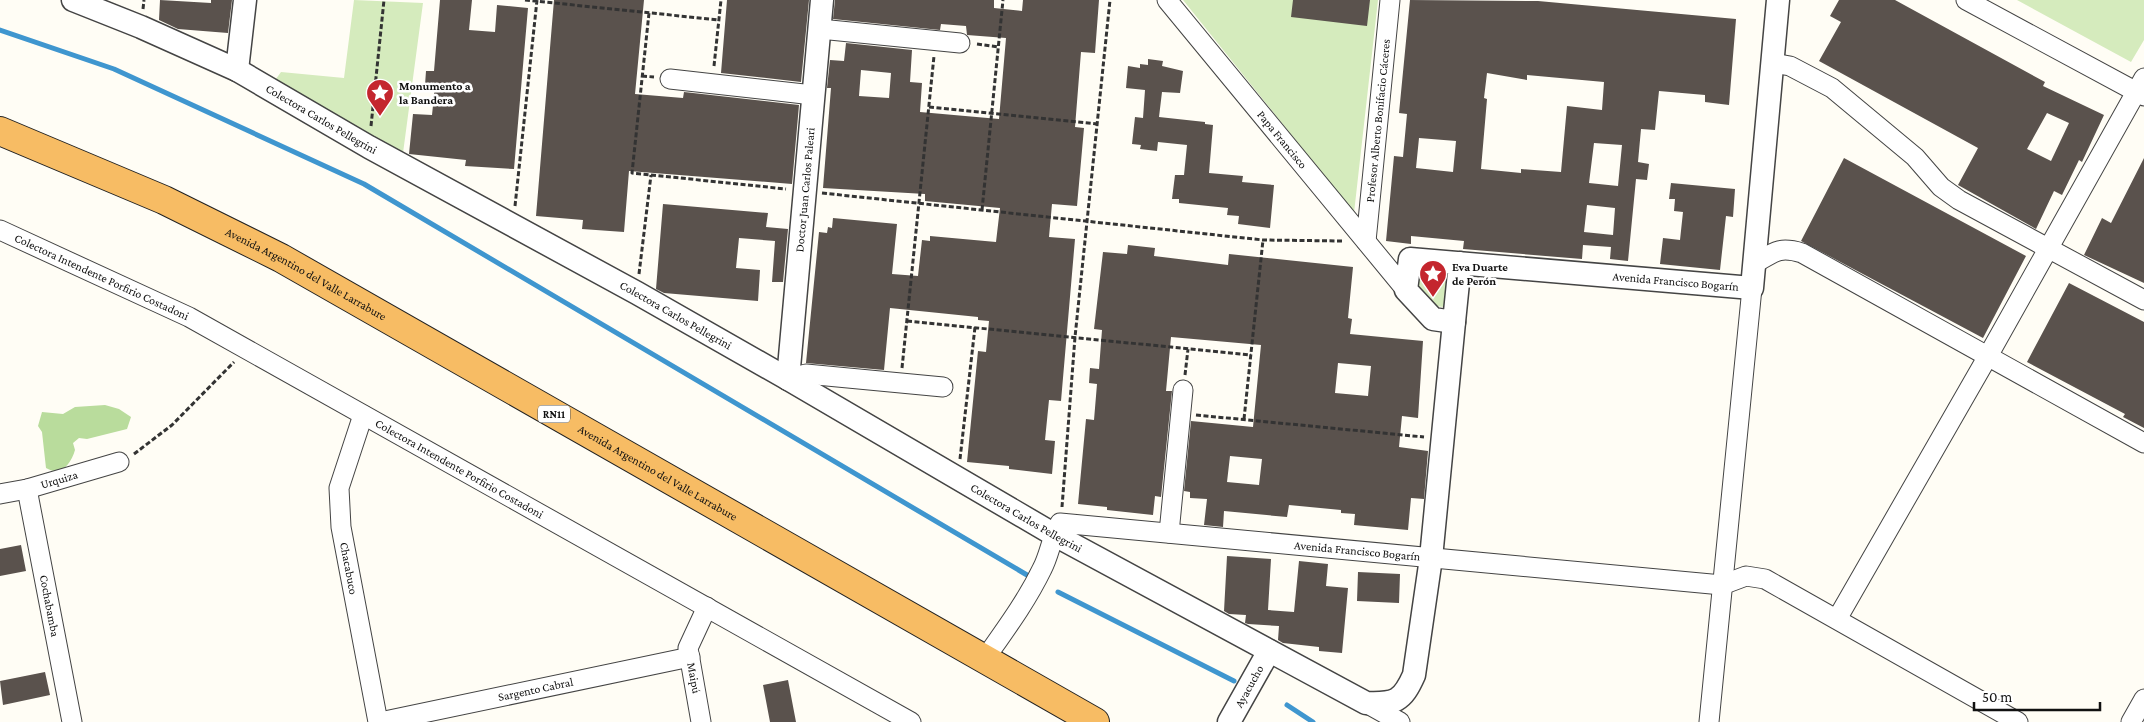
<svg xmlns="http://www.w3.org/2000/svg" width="2144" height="722" font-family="'Crimson Pro',serif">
<rect width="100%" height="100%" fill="#fffdf5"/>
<path fill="#d5ebbd" d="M354,0L423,3L403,153L273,83L281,72L344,78Z
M1183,0H1378L1354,213Z
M2017,0H2144V40L2131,62Z
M1433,271L1449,280L1450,298L1443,307L1430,305L1415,288L1418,277Z"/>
<path fill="#b9dc9c" d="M105,405L119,409L131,417L127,429L87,439L79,438L73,443L75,450C71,464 61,477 46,468L42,432L38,426L42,412L63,414L75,407Z"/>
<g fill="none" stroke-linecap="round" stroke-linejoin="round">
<path stroke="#3f96cf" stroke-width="5" d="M0,30L114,69L364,184L1027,575
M1058,592L1234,681
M1287,705L1313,722"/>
</g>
<path fill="#5a524d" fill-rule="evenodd" d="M160,0L211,3V0H232L228,33L178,29L159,20Z
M440,0H472L469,30L495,32L497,5L528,8L514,169L465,166L466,160L409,154L413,114L432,115L435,86L425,85L426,71H434Z
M554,0H644L635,94L683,98L684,92L799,105L792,184L629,171L624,232L582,229L583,220L536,216Z
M727,0H809L801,82L721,73Z
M835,0H994V8L1022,11L1023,0H1099L1095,53L1081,52L1075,127L1084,128L1077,206L1052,204L1049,237L1075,239L1061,401L1049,400L1045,440L1055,441L1052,474L1009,469V466L967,462L978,351L986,352L989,321L978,320V317L890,308L884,370L806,363L819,232L827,233L828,227L832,228L833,218L897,224L892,274L918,276L922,240L930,241V236L996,242L1000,208L925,201V194L823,188L831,88H827L830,60L844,61L846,43L912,50L910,82L922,83L920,112L999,119L1006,38L967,35L966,26L941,24L940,30L833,19ZM861,70L891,73L889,98L859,96Z
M1293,0H1370L1367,26L1291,17Z
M1410,0L1538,1L1736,19L1729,105L1705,102V95L1659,91L1655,130L1641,129L1638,162L1649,164L1647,180L1636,179L1628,261L1610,259L1611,247L1583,245L1582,259L1463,249L1464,241L1411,236V244L1386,241L1394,156L1403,157L1407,114L1399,113ZM1487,73L1527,80V75L1604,82L1602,110L1567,106L1561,172L1521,169V173L1481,169L1487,99L1484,98ZM1419,138L1456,141L1453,172L1416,168ZM1594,143L1622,145L1618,186L1589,183ZM1587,205L1615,208L1613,235L1584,232Z
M1839,0H1895L2045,82L2043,86L2104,115L2082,162L2079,160L2062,195L2054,191L2036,229L1958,185L1978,148L1819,61L1841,22L1830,16ZM2047,113L2069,123L2051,161L2027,149Z
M1148,59L1163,61L1162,66L1183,71L1180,93L1162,92L1159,117L1205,122V124L1213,125L1209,173L1243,176L1242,182L1274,185L1270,228L1238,224L1239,216L1227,215L1228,208L1179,203V199H1172L1175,175H1184L1187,145L1158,142L1157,151L1140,149L1141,145L1132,144L1135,117L1143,118L1145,90L1126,88L1128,66L1140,68V64L1148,65Z
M1844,158L2026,256L1983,338L1801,241Z
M2144,158V283L2084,255L2102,218L2111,223Z
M1671,183L1735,189L1733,217L1726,216L1720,270L1660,264L1663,238L1680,240L1683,212L1674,211L1675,199H1669Z
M663,204L768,213L766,227L788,229L783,282H772L775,241L739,238L736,268L760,270L758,301L664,293L656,289Z
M1128,245L1155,248L1154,256L1228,265L1229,254L1353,267L1348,318L1352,319L1350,334L1423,341L1418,418L1402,416L1399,447L1428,451L1424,499L1411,498L1408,530L1354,525L1355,514L1341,513V510L1289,505L1287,517L1224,511L1223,527L1204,525L1207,499L1190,498V492L1184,491L1191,421L1253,427L1261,345L1171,337L1166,391H1172L1161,497L1155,496L1153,515L1107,510V507L1078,504L1086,419L1094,420L1097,384L1089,383L1090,368L1099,369L1102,330L1094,329L1103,252L1127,254ZM1338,363L1371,366L1368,396L1335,393ZM1230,456L1262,459L1259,485L1227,482Z
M2069,283L2144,322V428L2123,417L2125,414L2027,362Z
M21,545L26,571L0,576V549Z
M1227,556L1271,559L1268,610L1294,612L1299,561L1328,564L1326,586L1348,588L1342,653L1319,651V647L1283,643L1278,640L1279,626L1248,624L1245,623L1246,615L1229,614L1224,611Z
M1358,572L1400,574L1399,603L1357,601Z
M45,672L50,695L3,705L0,681Z
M788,680L796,722H770L763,685Z"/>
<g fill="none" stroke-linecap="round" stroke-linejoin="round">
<defs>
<g id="minor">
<path id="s1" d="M1167,0L1406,290"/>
<path d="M1966,0L2144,96"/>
<path d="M820,29L960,43"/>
<path d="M1773,63L1790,66L1832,88L1915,157L1941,187L1959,200L2144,300"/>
<path d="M670,79L813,95"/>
<path id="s2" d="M0,230L189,317L911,722"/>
<path id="s3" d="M1366,241L1390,0"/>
<path d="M1754,264C1774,252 1779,246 1802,253L2144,443"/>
<path d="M788,379L806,374L943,387"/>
<path id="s4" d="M363,415L339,488L341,527L378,722"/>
<path id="s5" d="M27,489L72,722"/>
<path id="s6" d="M0,494L27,489L119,462"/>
<path d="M1169,533L1183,390"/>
<path d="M1837,619L1988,356L2144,78"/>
<path id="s7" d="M984,660C1005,630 1026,602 1042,569C1050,554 1051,538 1060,523L1722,585L1746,576L1765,579L2018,722"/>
<path d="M1366,703L1400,722"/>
<path id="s8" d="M380,722L690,657"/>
<path d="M701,722L688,648L707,607"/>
<path d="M1709,722L1752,288"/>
<path d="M2131,722L2144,699"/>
</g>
<g id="tertiary">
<path id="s9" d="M73,0L141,27L237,70L369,147L637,293L788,379L1053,534L1366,703C1395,704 1402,702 1414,675L1431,558L1454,322"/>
<path d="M237,70L245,0"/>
<path id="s10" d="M1460,263L1454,322L1433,319L1406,290L1410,259L1752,288L1778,0"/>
<path id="s11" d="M788,379L822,0"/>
<path id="s12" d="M1229,722L1269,651"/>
</g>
<g id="trunk">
<path id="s13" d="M0,131L164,200L281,258L1095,722"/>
</g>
</defs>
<use href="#minor" stroke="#444" stroke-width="21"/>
<use href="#tertiary" stroke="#444" stroke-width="25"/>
<use href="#trunk" stroke="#222" stroke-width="30"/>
<path stroke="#333" stroke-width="3" stroke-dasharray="5 2.5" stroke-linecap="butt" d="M525,0L719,20
M143,9L144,0
M649,13L632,173L786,189
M977,44L999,47
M714,66L721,0
M642,76L654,77
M929,107L1097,124
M371,126L384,0
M822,193L1263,240L1343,241
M515,206L537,0
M982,210L1003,0
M639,274L651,175
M907,321L1251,355
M902,368L934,56
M1185,375L1188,349
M1196,415L1424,437
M1244,419L1263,240
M134,454L172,425L234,362
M960,459L975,327
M1062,507L1075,337L1110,0"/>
<use href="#minor" stroke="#fff" stroke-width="19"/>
<use href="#tertiary" stroke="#fff" stroke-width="22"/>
<use href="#trunk" stroke="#f7bc64" stroke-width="28"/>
</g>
<defs>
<symbol id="sight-pin" viewBox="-11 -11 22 30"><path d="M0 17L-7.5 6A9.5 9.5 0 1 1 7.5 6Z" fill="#c4262e" stroke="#fff"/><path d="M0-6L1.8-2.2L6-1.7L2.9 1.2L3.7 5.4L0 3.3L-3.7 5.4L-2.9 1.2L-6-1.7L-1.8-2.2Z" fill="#fff"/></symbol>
</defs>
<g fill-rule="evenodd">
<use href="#sight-pin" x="364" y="77" width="32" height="43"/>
<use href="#sight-pin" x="1417" y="258" width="32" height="43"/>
</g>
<g text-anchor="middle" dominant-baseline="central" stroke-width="5" stroke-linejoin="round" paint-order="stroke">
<rect fill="#fff" stroke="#585858" stroke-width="1" x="538" y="405.5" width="32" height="17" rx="4"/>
<g font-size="11" font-weight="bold" fill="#111">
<text x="554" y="414">RN11</text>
</g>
<g font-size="12" font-weight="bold" fill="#111" stroke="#fff" text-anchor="start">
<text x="399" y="86">Monumento a<tspan x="399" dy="14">la Bandera</tspan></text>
<text x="1452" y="267">Eva Duarte<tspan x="1452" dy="14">de Perón</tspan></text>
</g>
<g font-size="12" fill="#111" stroke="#fff">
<text stroke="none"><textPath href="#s9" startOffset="276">Colectora Carlos Pellegrini</textPath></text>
<text stroke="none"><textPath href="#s3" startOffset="121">Profesor Alberto Bonifacio Cáceres</textPath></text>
<text stroke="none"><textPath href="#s1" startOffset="181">Papa Francisco</textPath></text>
<text stroke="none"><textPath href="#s11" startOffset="190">Doctor Juan Carlos Paleari</textPath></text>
<text stroke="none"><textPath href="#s13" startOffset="338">Avenida Argentino del Valle Larrabure</textPath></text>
<text stroke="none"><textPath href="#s2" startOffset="112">Colectora Intendente Porfirio Costadoni</textPath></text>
<text stroke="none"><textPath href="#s10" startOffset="418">Avenida Francisco Bogarín</textPath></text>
<text stroke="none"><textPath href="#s9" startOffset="681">Colectora Carlos Pellegrini</textPath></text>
<text stroke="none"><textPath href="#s2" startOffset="518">Colectora Intendente Porfirio Costadoni</textPath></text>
<text stroke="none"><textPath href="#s13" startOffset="742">Avenida Argentino del Valle Larrabure</textPath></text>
<text stroke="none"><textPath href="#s6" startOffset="61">Urquiza</textPath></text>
<text stroke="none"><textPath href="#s9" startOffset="1086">Colectora Carlos Pellegrini</textPath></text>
<text stroke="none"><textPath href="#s7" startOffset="456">Avenida Francisco Bogarín</textPath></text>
<text stroke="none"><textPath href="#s4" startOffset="158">Chacabuco</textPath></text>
<text stroke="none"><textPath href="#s5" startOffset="119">Cochabamba</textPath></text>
<text transform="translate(694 678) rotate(80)">Maipú</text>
<text stroke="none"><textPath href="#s12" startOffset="41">Ayacucho</textPath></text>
<text stroke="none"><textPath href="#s8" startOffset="159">Sargento Cabral</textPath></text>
</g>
</g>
<path d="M1974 702v8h126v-8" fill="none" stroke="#111111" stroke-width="2.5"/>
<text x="1982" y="702" font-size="15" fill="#111111" stroke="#ffffff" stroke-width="4" paint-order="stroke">50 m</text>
</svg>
